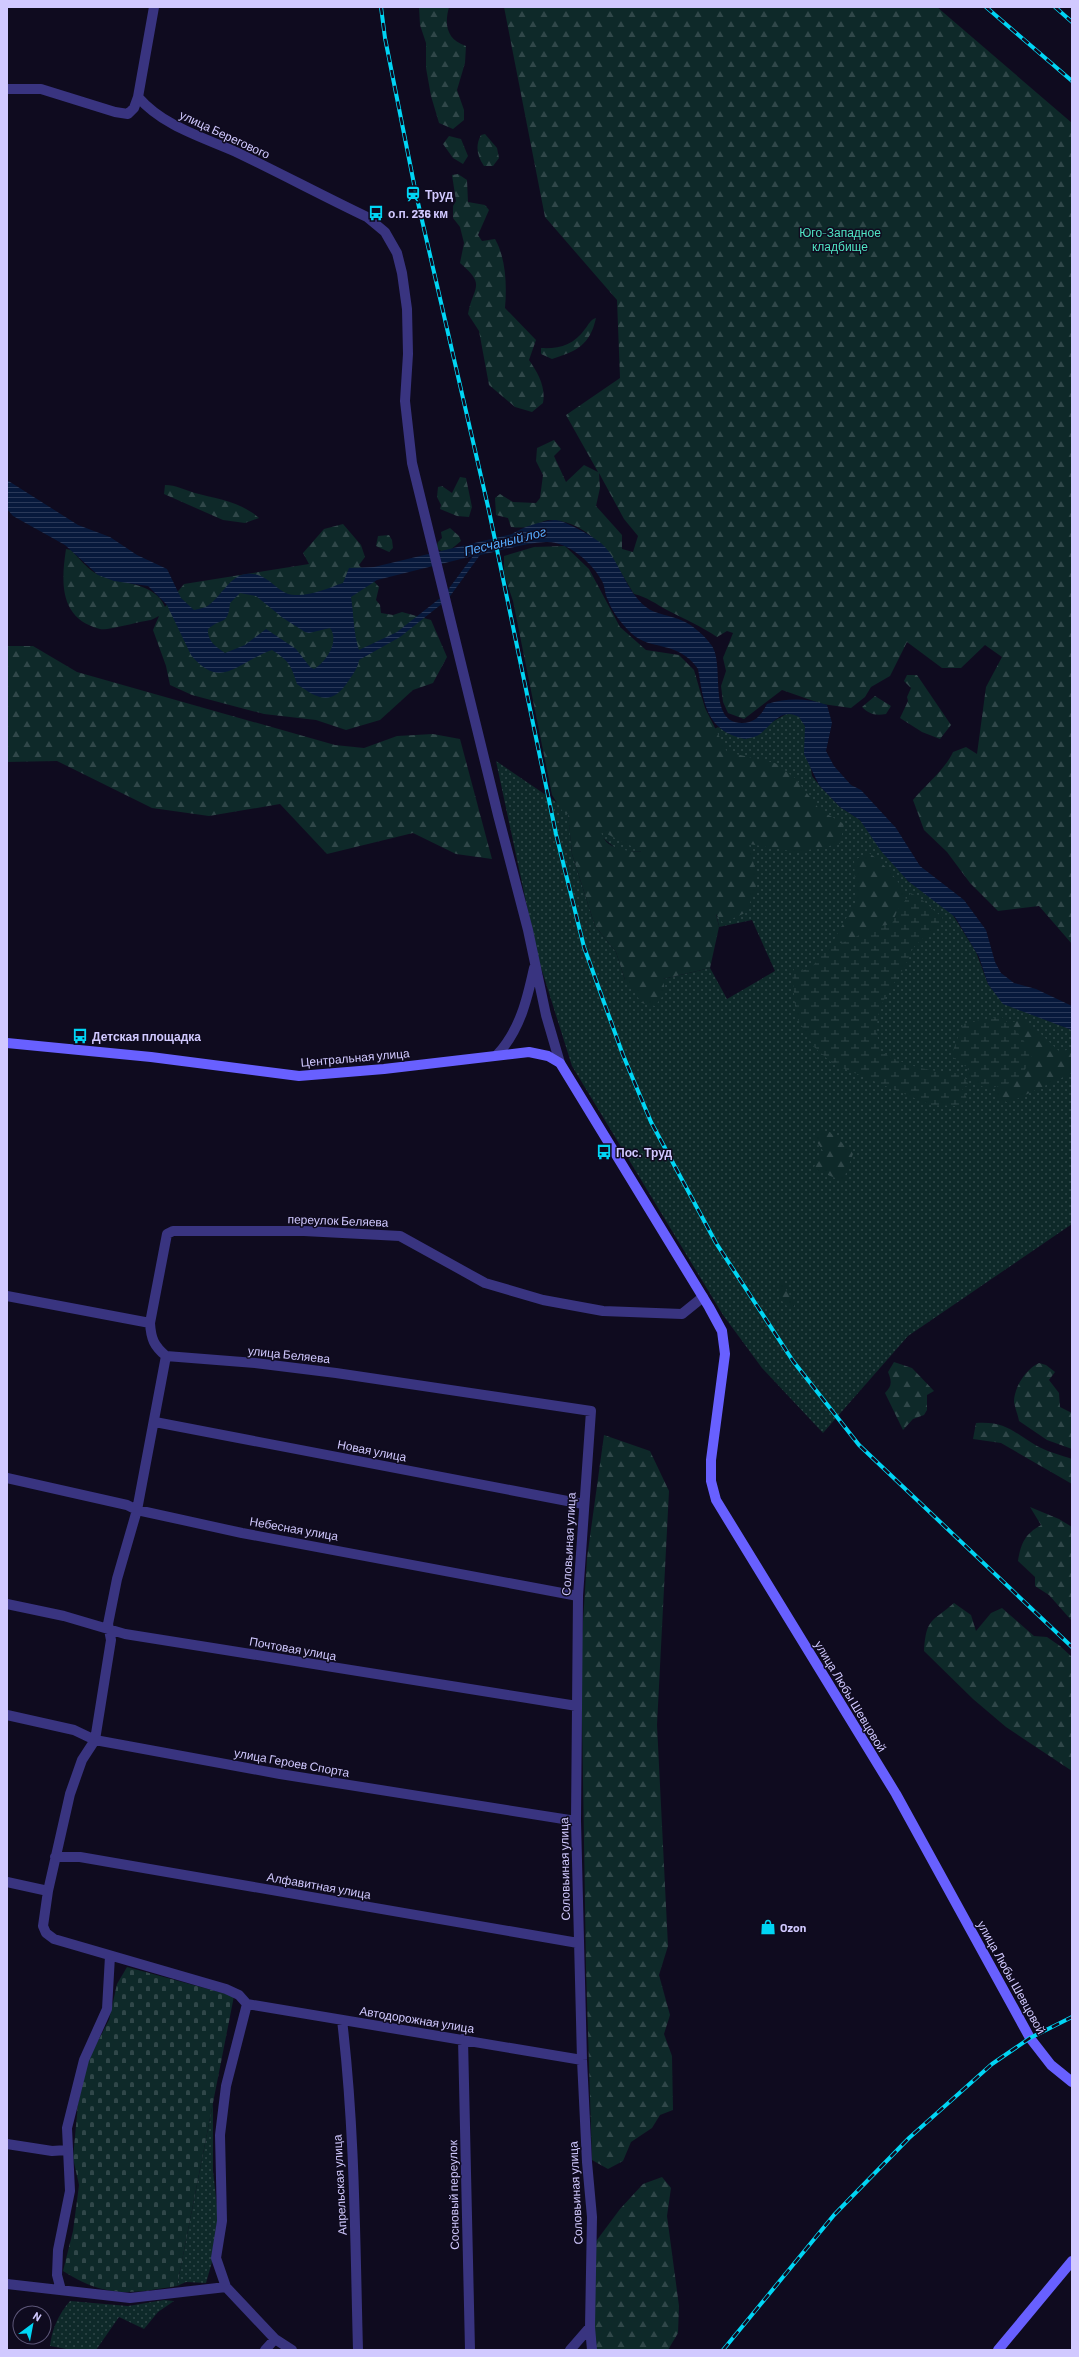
<svg xmlns="http://www.w3.org/2000/svg" width="1079" height="2357" font-family="Barlow,sans-serif">
<defs>
<pattern id="grass-dots" width="8" height="8" patternUnits="userSpaceOnUse"><rect width="8" height="8" fill="#0e2929"/><path d="M2 2h.1M6 6h.1" fill="none" stroke="#304749" stroke-width="1.8" stroke-linecap="round"/></pattern>
<pattern id="forest-firs" width="22" height="20" patternUnits="userSpaceOnUse"><rect width="22" height="20" fill="#0e2929"/><path d="M5 1l3.5 6h-7zM16 11l3.5 6h-7z" fill="#304749"/></pattern>
<pattern id="wetland-marsh" width="20" height="14" patternUnits="userSpaceOnUse"><rect width="20" height="14" fill="#0e2929"/><path d="M1 5h8M5 5V1M11 12h8M15 12V8" fill="none" stroke="#304749"/></pattern>
<pattern id="cemetery-stones" width="16" height="16" patternUnits="userSpaceOnUse"><rect width="16" height="16" fill="#0e2929"/><path d="M2 7V4a2 2 0 0 1 4 0v3zM10 15v-3a2 2 0 0 1 4 0v3z" fill="#304749"/></pattern>
<pattern id="water-rules" width="6" height="5" patternUnits="userSpaceOnUse"><rect width="6" height="5" fill="#07193c"/><path d="M0 2.5h6" fill="none" stroke="#2a3959"/></pattern>
</defs>
<rect width="100%" height="100%" fill="#0f0b1f"/>
<path fill="url(#grass-dots)" d="M788,713L799,716L805,726L812,776L819,785L840,807L860,820L908,881L951,912L976,952L988,984L1003,1003L1072,1030V1224L908,1336L823,1433L762,1368L723,1315L572,1066L538,958L496,761L568,810L572,854L595,926L616,952L625,980L663,979L710,968L727,999L775,971L752,920L719,927L713,896L647,852L619,851L603,838L581,801L718,727L728,733L758,735L772,722Z
M213,2103V2171L218,2215L212,2262L206,2283L186,2282L177,2286Z
M164,2300L174,2301L158,2312L144,2329L119,2317L96,2350H72L50,2346C52,2329 58,2315 70,2301L128,2306Z"/>
<path fill="url(#forest-firs)" fill-rule="evenodd" d="M419,7H449C444,25 447,40 466,46L465,63L457,90L464,110V120L453,129L439,123L431,96L426,68V43L420,25Z
M504,7H937L1072,123V944L1039,906L998,911L970,883L947,852L924,830L913,800C926,784 944,771 953,752L966,747L977,754L986,687L1002,657L985,645L961,668H942L907,642L890,676L871,687L865,697L851,708L822,704L782,690L744,719L728,713L723,702L721,686L726,671L723,658L733,633L727,631L717,637C701,626 684,619 667,610C656,604 647,597 634,594C614,561 593,521 549,520C544,520 539,524 535,525C526,528 519,528 511,527L508,518L496,515L495,498L500,494L513,502L536,503L540,498L543,475L536,461L537,448L554,440L561,449L554,456L566,482L584,465L598,472L566,415L620,378L617,300L545,217ZM599,473L624,519L638,536L633,552L622,549V535L596,506L600,488Z
M485,134L497,148L499,158L493,166H484C477,156 475,146 481,135Z
M449,136L461,139L468,156L463,164L453,158L443,144Z
M458,174L467,180L468,202L485,205L489,210L478,235L482,241L495,239C506,258 507,286 505,308L536,340L529,360C538,373 546,387 543,403L532,412L515,407L489,385L479,331L468,314C473,286 487,286 460,263L464,243L460,227L453,218V206L456,201L452,175Z
M596,318C590,345 577,351 552,359L541,354V348C559,349 574,345 585,329C589,324 590,320 596,318Z
M460,477L466,478L472,507L469,517L457,516L440,509L441,505L437,497L438,487L442,486L452,493Z
M165,485C176,485 185,490 195,493C218,499 241,502 259,518L245,523L223,520L164,494Z
M343,524L361,545L365,557L359,565L379,587L376,600L380,605L381,613L393,615L402,612L431,620L447,657L433,683L413,690L380,720L346,730L316,720L264,714L192,695L170,685L166,666L153,630L159,616L151,620C141,621 107,631 100,629C59,619 61,582 66,549L71,550C78,557 89,571 99,575C121,584 155,582 165,607L184,584L309,564L303,553L324,529Z
M450,528L459,536L461,541L449,551L443,552L436,548L438,542L442,538L441,532Z
M389,535L392,540L393,548L389,552L376,546L378,536Z
M565,546L589,569L620,627L646,650L679,655L694,670L705,708L727,752L775,763L795,778L820,810L844,824L840,844L797,852L749,844L757,878L755,892L745,913L723,923L716,914L719,927L710,968L663,979L665,993L655,1006L642,1003L625,980L616,952L595,926L572,854L568,814L563,812L552,795L513,601L504,574V556L534,547ZM601,831L641,851V852C626,851 604,849 601,831Z
M7,646H33L77,672L335,745L364,748L397,736L433,734L460,739L492,859L456,854L413,833L327,854L280,804L209,816L152,808L57,761L7,762Z
M907,675H917L951,725L940,739L922,732L900,718L908,701L907,697L911,688L904,681Z
M875,696L891,706L886,714C875,716 869,714 862,707Z
M869,853C882,862 900,880 905,895C908,906 902,922 899,932L831,945L856,901L854,860Z
M1025,1019L1060,1052L1072,1048V1073L1008,1103L996,1096L1004,1024Z
M830,1132C838,1141 847,1144 853,1154L843,1181L813,1169L823,1151L815,1139L818,1133Z
M779,1284L783,1285L794,1302L795,1309C783,1307 777,1296 779,1284Z
M894,1362L912,1368L934,1391L927,1395V1410L924,1415L913,1419L903,1430L885,1393C892,1386 892,1382 888,1372Z
M1039,1363L1046,1365L1055,1372L1049,1380L1059,1393L1060,1407L1072,1413V1449L1047,1440L1019,1421C1018,1415 1015,1408 1014,1402C1014,1387 1026,1369 1039,1363Z
M976,1423C1006,1421 1013,1432 1037,1446C1048,1452 1061,1455 1072,1459V1484L1001,1443L973,1439Z
M604,1435L650,1451L669,1491L657,1725L668,1946L659,1975L670,2015L664,2034L672,2056L673,2110L660,2115L652,2128L631,2142L623,2161L608,2169L592,2160L586,1969L581,1654L587,1558Z
M1030,1507L1059,1519L1072,1527V1621L1049,1595L1035,1586V1577L1018,1561C1021,1543 1025,1534 1041,1525Z
M954,1603L971,1615L976,1631L991,1613L1002,1608L1034,1636L1047,1637L1060,1646L1072,1657V1771L1006,1727L973,1699L924,1651C926,1618 932,1622 954,1603Z
M662,2177L671,2188L667,2216L679,2306L678,2333L668,2350H594V2244L620,2209L643,2184Z"/>
<path fill="url(#wetland-marsh)" d="M911,893L920,898L943,918C935,931 921,938 913,949C909,954 908,961 905,966C886,997 869,1012 881,1052C903,1065 933,1073 959,1073L966,1080L970,1087L961,1086L967,1099L964,1104L957,1106L931,1105L833,1064L813,1046L796,1016L792,972L796,967L804,970L810,969L831,945L848,941L874,927L892,924L897,911Z
M1001,1016L1021,1036L1032,1055L1023,1074L1005,1086L985,1088L965,1077L968,1068L951,1056L963,1024Z"/>
<path fill="url(#cemetery-stones)" d="M127,1967L234,1996L177,2286C129,2294 106,2298 63,2271L73,2231L79,2185L73,2158L78,2104L88,2060L109,2020L117,1984Z"/>
<path fill="url(#water-rules)" fill-rule="evenodd" d="M7,480L78,525L110,537L137,555L167,569L181,598L194,610C198,609 203,608 206,607C220,599 230,575 246,574C269,571 276,595 295,595C311,596 328,588 343,583L349,568L374,567L512,534C522,527 542,521 555,520C564,520 599,539 605,547C621,565 626,591 646,607C656,615 671,615 683,621C694,626 705,636 712,646C725,666 707,723 742,723C755,723 762,714 767,704C787,698 807,698 827,705L832,723L826,751L834,766L851,785L861,790L896,828L920,866L964,900L986,930L995,962L1001,973L1014,983L1036,989L1072,1006V1030L1003,1004L988,984L979,957L955,917L908,881L881,851L860,820L840,807L819,785L804,754L805,726L799,717C782,707 772,724 760,734C756,737 750,738 745,739C705,731 704,702 698,669C677,639 651,652 631,633C622,624 612,612 608,600C605,595 605,588 603,583C594,564 568,541 546,542C524,543 501,551 480,555L448,599L400,637L359,660C358,668 353,674 349,680C332,706 319,700 297,684C291,665 289,661 272,650C239,661 221,692 191,655L167,605L148,586L114,581L98,575L65,545L13,516L7,509ZM473,556L444,595L397,632L359,650C353,632 354,615 351,597L377,580ZM240,593L256,596L283,618L305,632L309,633L330,628C340,641 326,662 314,669L310,667L296,649L266,629L245,645L225,653C216,647 207,641 208,629C222,617 228,626 230,603Z"/>
<g fill="none" stroke-linecap="round" stroke-linejoin="round">
<path stroke="#393480" stroke-width="10" d="M154,7L138,97C163,126 202,137 236,152C280,173 323,196 367,217L385,232L397,253L402,273L407,309L408,354L405,401L412,463L498,815L528,930L546,1015L560,1063
M7,89H41L115,112L128,114L134,108L138,97
M497,1055C520,1030 527,1000 534,968
M7,1296L150,1323C151,1339 154,1346 166,1356L255,1363L336,1373L591,1411L578,1596L576,1821L582,2060L587,2162L592,2217L590,2327L592,2350
M150,1323L167,1234L173,1231H304L400,1236L485,1283L543,1300L603,1311L682,1314L703,1297
M166,1356L137,1510L117,1579L108,1624L111,1640L95,1740L82,1760L70,1794L48,1891L43,1926L46,1933L54,1939L226,1989L239,1995L247,2004
M155,1422L583,1504
M7,1478L127,1505L137,1510L242,1533L578,1596
M7,1604L64,1616L125,1634L577,1706
M7,1715L74,1730L95,1740L280,1774L576,1821
M55,1857H80L578,1943
M7,1882L48,1891
M247,2004L582,2060
M342,2020C355,2129 355,2240 358,2350
M463,2039L470,2350
M7,2144L52,2151L67,2150
M7,2284L130,2298L226,2287L275,2339L292,2350
M226,2287L216,2258L222,2221L220,2135L226,2086L247,2004
M61,2290L57,2275L58,2250L70,2191L67,2128L84,2060L107,2009L110,1956
M265,2350L275,2339
M570,2350L590,2327"/>
<path stroke="#6860ff" stroke-width="10" d="M7,1043L151,1057L299,1076L384,1069L529,1052L548,1056L560,1063L709,1307L722,1331L725,1354L711,1460V1481L716,1500L896,1794L1030,2038L1051,2065L1072,2082
M998,2350L1072,2261"/>
<defs>
<path id="rail" d="M381,7L385,38L416,194L489,511L556,834L584,947L623,1055L651,1122L716,1243L793,1361L859,1445L1072,1647
M986,7L1072,81
M1055,7L1072,22
M723,2350L834,2215L909,2138L992,2064L1030,2038L1072,2017"/>
</defs>
<use href="#rail" stroke="#00d5f4" stroke-width="4"/>
<use href="#rail" stroke="#0f0b1f" stroke-width="2.5" stroke-dasharray="8" stroke-linecap="butt"/>
</g>
<defs>
<symbol id="station-bare" viewBox="-9 -9 18 18"><path d="M-3-6H3Q5-6 5-4V2Q5 4 3 4L4.5 6H3L1.5 4h-3L-3 6H-4.5L-3 4Q-5 4-5 2V-4Q-5-6-3-6ZM-3.5-4v3h7v-3ZM-3.5 1v1.5H-2V1ZM2 1v1.5H3.5V1Z" fill="#00d5f4" stroke="#0f0b1f" stroke-width="2.5" paint-order="stroke"/></symbol>
<symbol id="bus-bare" viewBox="-9 -9 18 18"><path d="M-5-6H5V4H4V6H2V4H-2V6H-4V4H-5ZM-3.5-4V0h7V-4ZM-3.5 1.2v1.5H-2V1.2ZM2 1.2v1.5H3.5V1.2Z" fill="#00d5f4" stroke="#0f0b1f" stroke-width="2.5" paint-order="stroke"/></symbol>
<symbol id="shop-bare" viewBox="-9 -9 18 18"><path d="M-5-2.5h2.3a2.7 3.5 0 0 1 5.4 0H5L5.5 6h-11ZM-1.5-2.5h3a1.5 2.3 0 0 0-3 0Z" fill="#00d5f4" stroke="#0f0b1f" stroke-width="2.5" paint-order="stroke"/></symbol>
</defs>
<g fill-rule="evenodd">
<use href="#station-bare" x="402" y="183" width="22" height="22"/>
<use href="#bus-bare" x="365" y="202" width="22" height="22"/>
<use href="#bus-bare" x="69" y="1025" width="22" height="22"/>
<use href="#bus-bare" x="593" y="1141" width="22" height="22"/>
<use href="#shop-bare" x="757" y="1916" width="22" height="22"/>
</g>
<g text-anchor="middle" dominant-baseline="central" stroke-width="3" stroke-linejoin="round" paint-order="stroke">
<g font-size="12" fill="#d1c9ff" stroke="#0f0b1f">
<text transform="translate(225 134) rotate(25)">улица Берегового</text>
<text transform="translate(355 1057) rotate(-5)">Центральная улица</text>
<text transform="translate(338 1220) rotate(2)">переулок Беляева</text>
<text transform="translate(289 1354) rotate(6)">улица Беляева</text>
<text transform="translate(372 1450) rotate(11)">Новая улица</text>
<text transform="translate(294 1528) rotate(10)">Небесная улица</text>
<text transform="translate(568 1544) rotate(-87)">Соловьиная улица</text>
<text transform="translate(293 1648) rotate(10)">Почтовая улица</text>
<text transform="translate(851 1696) rotate(59)">улица Любы Шевцовой</text>
<text transform="translate(292 1762) rotate(10)">улица Героев Спорта</text>
<text transform="translate(564 1869) rotate(-91)">Соловьиная улица</text>
<text transform="translate(319 1885) rotate(10)">Алфавитная улица</text>
<text transform="translate(1012 1977) rotate(61)">улица Любы Шевцовой</text>
<text transform="translate(417 2019) rotate(9)">Автодорожная улица</text>
<text transform="translate(339 2185) rotate(-93)">Апрельская улица</text>
<text transform="translate(575 2193) rotate(-93)">Соловьиная улица</text>
<text transform="translate(453 2195) rotate(-91)">Сосновый переулок</text>
</g>
<g font-size="12" font-weight="bold" fill="#d1c9ff" stroke="#0f0b1f" text-anchor="start">
<text x="425" y="194">Труд</text>
<text x="388" y="213">о.п. 236 км</text>
<text x="92" y="1036">Детская площадка</text>
<text x="616" y="1152">Пос. Труд</text>
<text x="780" y="1927">Ozon</text>
</g>
<g font-size="12" fill="#50e4c3" stroke="#0f0b1f">
<text x="840" y="232">Юго-Западное<tspan x="840" dy="14">кладбище</tspan></text>
</g>
<g font-size="13" font-style="italic" fill="#57adff" stroke="#0f0b1f">
<text transform="translate(505 541) rotate(-14)">Песчаный лог</text>
</g>
</g>
<rect width="1079" height="2357" fill="none" stroke="#d1c9ff" stroke-width="16"/>
<g transform="translate(32 2325) rotate(32)"><circle r="19" fill="#0f0b1f" stroke="#5d5779"/>
<path d="M0-3L7 15L0 10L-7 15Z" fill="#00d5f4"/>
<text y="-6" font-size="11" font-weight="bold" text-anchor="middle" fill="#d1c9ff">N</text>
</g>
</svg>
